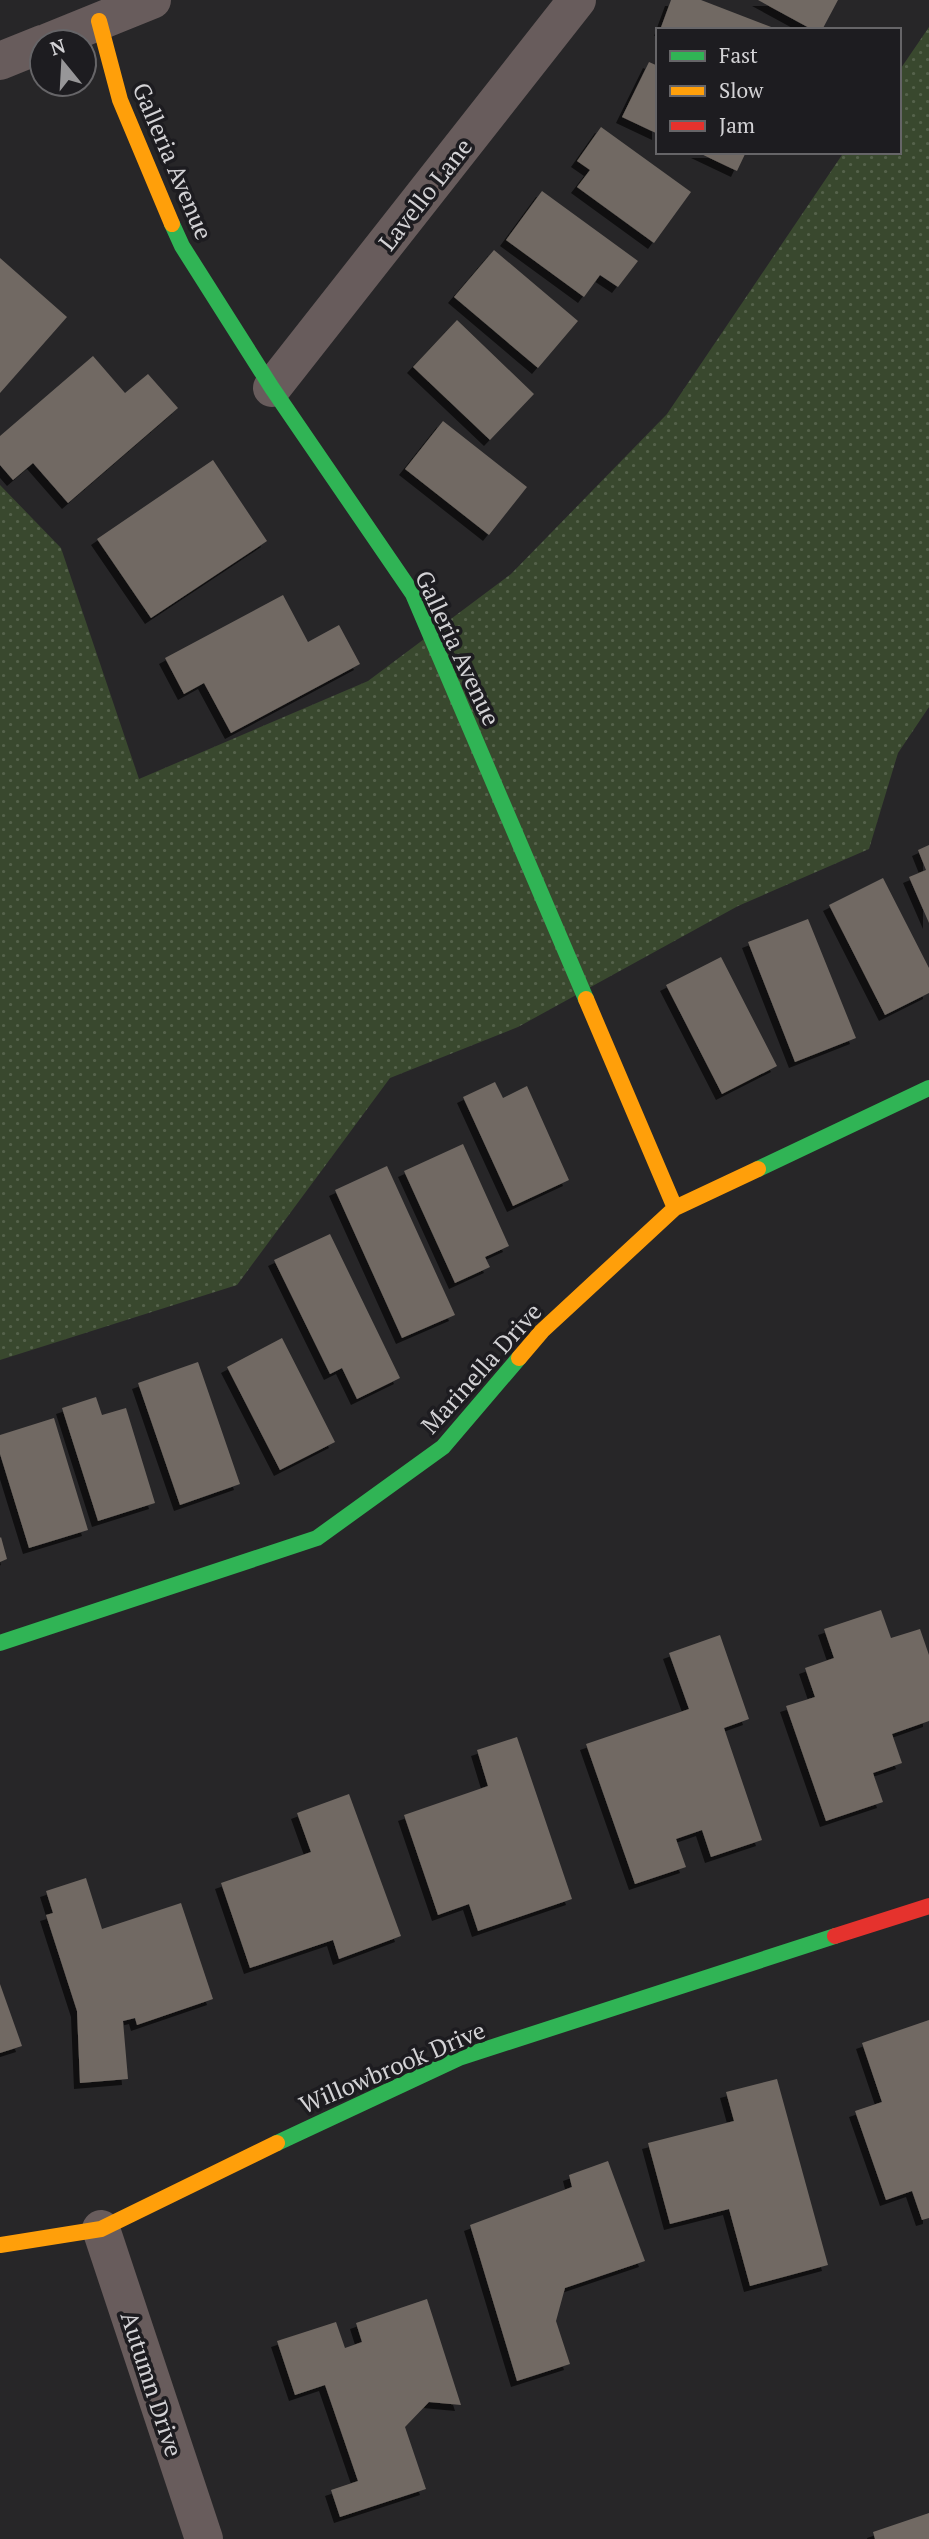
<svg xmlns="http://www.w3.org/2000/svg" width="929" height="2539" font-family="'PT Serif',serif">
<defs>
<pattern id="grass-dots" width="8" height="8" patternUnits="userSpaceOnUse" patternTransform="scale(1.75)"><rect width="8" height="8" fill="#39482e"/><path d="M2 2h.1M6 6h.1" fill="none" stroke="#55624b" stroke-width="1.8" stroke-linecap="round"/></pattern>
<filter id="shadow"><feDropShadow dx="-6" dy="6" stdDeviation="0" flood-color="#0009"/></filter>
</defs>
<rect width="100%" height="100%" fill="#272628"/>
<path fill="url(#grass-dots)" d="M929,27V707L898,753L869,849L738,906L518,1027L390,1078L237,1285L0,1360V485L61,548L139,779L368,681L511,574L667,414L844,152H899V71Z"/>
<path fill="#716963" filter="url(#shadow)" d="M671,0H701L779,30H660Z
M758,0H838L822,30H813Z
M649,62L658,66V134L622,117Z
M601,127L691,192L654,243L577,187L590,170L577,161Z
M697,152H746L737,171Z
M542,191L638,261L618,287L600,275L584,297L506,240Z
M494,250L578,321L538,368L454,297Z
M0,258L67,317L0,393Z
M457,320L534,394L490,440L413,367Z
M93,356L125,393L148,374L178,408L68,503L33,463L13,480L0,465V436Z
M443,421L527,487L489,535L405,469Z
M213,460L267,541L151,618L97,539Z
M283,595L308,642L339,625L360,664L231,733L204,683L184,694L165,658Z
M929,845V923L909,877L926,870L918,850Z
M883,878L929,968V993L885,1015L829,905Z
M808,919L856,1038L795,1062L748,942Z
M721,957L777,1066L722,1094L666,985Z
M495,1082L503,1098L527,1086L569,1180L513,1206L463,1097Z
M463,1144L509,1246L485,1257L490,1267L455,1283L404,1171Z
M387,1166L455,1315L402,1338L335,1190Z
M330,1234L400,1378L357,1399L342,1368L330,1374L274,1260Z
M282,1338L335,1442L280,1470L227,1367Z
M198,1362L240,1484L180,1505L138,1383Z
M96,1397L102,1415L126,1408L155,1503L98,1521L62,1408Z
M54,1418L88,1530L29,1548L0,1454V1435Z
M1,1537L7,1559L0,1562V1538Z
M881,1610L891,1638L920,1629L929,1655V1721L892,1734L902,1763L873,1773L883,1802L826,1821L786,1706L815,1697L805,1668L834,1658L824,1629Z
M720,1635L749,1719L724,1728L762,1840L711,1857L702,1830L676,1839L686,1867L635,1884L586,1744L689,1709L669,1653Z
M517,1737L572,1899L478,1931L469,1904L438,1915L404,1815L488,1786L477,1750Z
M349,1794L401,1936L339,1959L333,1940L250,1968L221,1883L311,1852L297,1813Z
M86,1878L102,1929L181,1903L213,1999L137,2025L135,2018L123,2021L128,2079L80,2083L77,2011L46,1915L53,1913L46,1891Z
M0,1984L22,2046L0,2053Z
M929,2020V2218L922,2220L912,2191L886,2200L855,2111L882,2102L862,2043Z
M777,2079L828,2265L750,2286L729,2209L670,2224L648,2143L734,2121L726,2092Z
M608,2161L645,2261L565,2288L556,2321L570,2364L517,2381L470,2225L572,2187L569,2175Z
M427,2299L461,2405L429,2402L405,2427L426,2489L340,2517L331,2490L358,2481L325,2385L295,2395L277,2341L336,2322L345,2348L362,2342L356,2323Z
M929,2513V2539H875L873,2532Z"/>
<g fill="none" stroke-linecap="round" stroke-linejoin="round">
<path stroke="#685c5c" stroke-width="38" d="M48,42L152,0
M0,61L42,44
M272,388L577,0
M101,2229L204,2539"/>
<path stroke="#30b455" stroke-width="16" d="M172,224L182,246L272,388L413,594L586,999
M758,1169L929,1088
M0,1643L317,1538L443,1447L519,1358
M277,2143L459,2058L835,1936"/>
<path stroke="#ff9f0a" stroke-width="16" d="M99,21L120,100L172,224
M586,999L675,1208
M519,1358L542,1331L675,1208L758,1169
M0,2245L101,2229L277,2143"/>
<path stroke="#e5322d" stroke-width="16" d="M835,1936L929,1906"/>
</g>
<g text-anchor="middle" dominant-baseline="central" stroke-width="7" stroke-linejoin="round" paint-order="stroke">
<g font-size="24" fill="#d3d2d5" stroke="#1d1c20">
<text transform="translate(173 161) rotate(67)">Galleria Avenue</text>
<text transform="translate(425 194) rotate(-52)">Lavello Lane</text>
<text transform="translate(458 648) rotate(65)">Galleria Avenue</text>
<text transform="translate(481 1368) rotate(-48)">Marinella Drive</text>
<text transform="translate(392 2067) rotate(-23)">Willowbrook Drive</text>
<text transform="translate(152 2384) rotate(72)">Autumn Drive</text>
</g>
</g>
<rect x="656" y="28" width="245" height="126" fill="#1d1c20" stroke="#666568" stroke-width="2"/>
<rect x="670" y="51" width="35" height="10" fill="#30b455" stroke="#666568" stroke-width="2"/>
<text x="719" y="63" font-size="21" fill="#d3d2d5">Fast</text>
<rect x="670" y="86" width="35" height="10" fill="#ff9f0a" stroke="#666568" stroke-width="2"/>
<text x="719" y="98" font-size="21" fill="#d3d2d5">Slow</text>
<rect x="670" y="121" width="35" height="10" fill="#e5322d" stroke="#666568" stroke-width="2"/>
<text x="719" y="133" font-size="21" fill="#d3d2d5">Jam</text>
<g transform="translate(63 63) rotate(342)"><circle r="33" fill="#1d1c20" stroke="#666568" stroke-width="2"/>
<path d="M0-5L12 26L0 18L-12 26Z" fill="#979698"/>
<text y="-10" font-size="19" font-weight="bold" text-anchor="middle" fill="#d3d2d5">N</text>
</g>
</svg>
